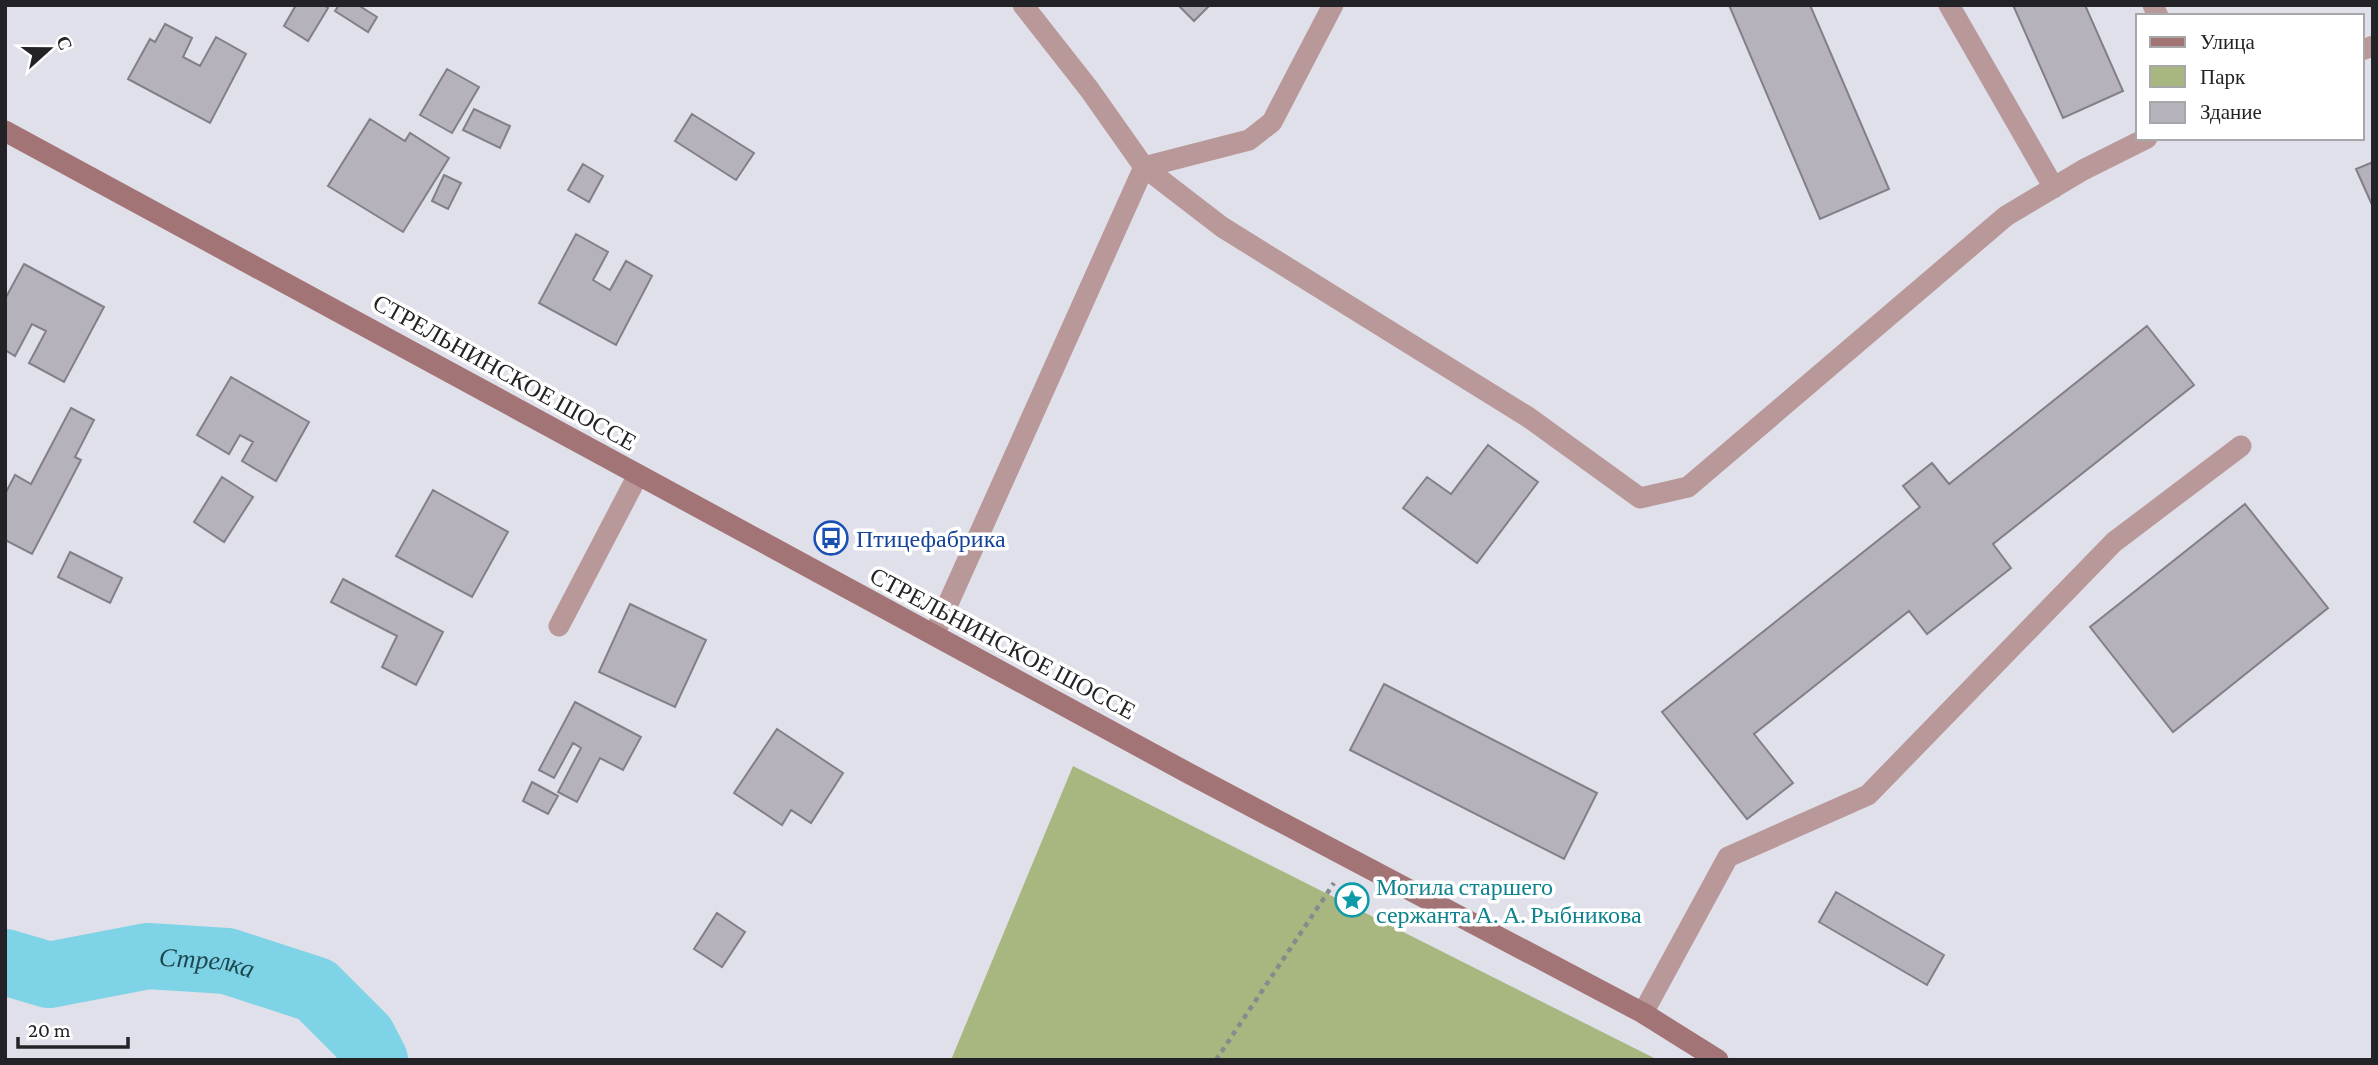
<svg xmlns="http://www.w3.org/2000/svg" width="2378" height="1065" font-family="'Crimson Pro',serif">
<rect width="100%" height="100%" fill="#e0e0ea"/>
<path fill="#a8b67f" d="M1073,766L1658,1060H951Z"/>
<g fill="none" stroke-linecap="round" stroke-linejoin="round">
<path stroke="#7ed4e6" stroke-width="66" id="s1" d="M5,962L49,975L148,956L227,961L316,990L363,1037L375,1060"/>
</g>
<path fill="#b5b2bb" stroke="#827f88" stroke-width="2" d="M296,5H324L328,8L308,41L284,26Z
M339,5H358L377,17L368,32L335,11Z
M1178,5H1210L1194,21Z
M1729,5H1810L1889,189L1820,219Z
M2013,5H2085L2123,91L2063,118Z
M165,24L192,38L183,57L200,66L216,37L246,54L210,123L128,79L150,39L155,42Z
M447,69L479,87L452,133L420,115Z
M474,109L510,126L500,148L463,130Z
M692,114L754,153L736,180L675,141Z
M370,119L405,141L410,133L449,158L403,232L328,186Z
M2373,162V207L2356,169Z
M583,164L603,176L589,202L568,190Z
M444,175L461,183L448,209L432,201Z
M576,234L608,252L593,280L610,290L626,261L652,276L616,345L539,303Z
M24,264L104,307L64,382L29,363L46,331L32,324L15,356L5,350V299Z
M2147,326L2194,385L1993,544L2011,568L1927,634L1909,611L1754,734L1793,783L1747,819L1662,712L1920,507L1903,486L1932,463L1949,484Z
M231,377L309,422L276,481L242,461L253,442L240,435L229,454L197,435Z
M71,408L94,420L75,457L81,460L32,554L5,540V494L15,475L31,484Z
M1488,445L1538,482L1477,563L1403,508L1427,477L1451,494Z
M222,477L253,497L224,542L194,522Z
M433,490L508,532L472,597L396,556Z
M2245,504L2328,608L2173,732L2090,627Z
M70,552L122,578L110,603L58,577Z
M343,579L443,632L416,685L382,667L397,636L331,602Z
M630,604L706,640L675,707L599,672Z
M1384,684L1597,793L1564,859L1350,750Z
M575,702L641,737L623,770L600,758L577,802L558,792L581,748L573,743L554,778L539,770Z
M777,729L843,773L811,823L791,810L782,825L734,793Z
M532,782L558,796L548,814L523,801Z
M1836,892L1944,955L1927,985L1819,922Z
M717,913L745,932L722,967L694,949Z"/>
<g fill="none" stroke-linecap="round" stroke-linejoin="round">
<path stroke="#898990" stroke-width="4.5" stroke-dasharray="5 5" stroke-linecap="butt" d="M1216,1060L1334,883"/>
<path stroke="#b99899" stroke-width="21" d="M1949,5L2054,188
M2153,5L2158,16
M2362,50L2373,46
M1144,167L1222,227L1528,417L1640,498L1688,487L2006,216L2083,170L2147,138
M1144,167L1249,140L1272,122L1333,5
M559,626L638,475
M1643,1013L1728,857L1868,795L2114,542L2241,446"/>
<path stroke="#b99899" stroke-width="21" d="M934,635L1144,167L1089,89L1023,5"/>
<path stroke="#a37476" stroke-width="21" d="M5,131L1188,773L1643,1013L1718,1060"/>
</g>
<defs>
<symbol id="bus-ring" viewBox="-11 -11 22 22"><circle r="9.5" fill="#fff" stroke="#1a4fb4" stroke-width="1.5"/><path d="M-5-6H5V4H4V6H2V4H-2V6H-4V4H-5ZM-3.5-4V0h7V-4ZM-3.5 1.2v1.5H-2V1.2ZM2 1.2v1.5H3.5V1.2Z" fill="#1a4fb4"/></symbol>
<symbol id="sight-ring" viewBox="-11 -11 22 22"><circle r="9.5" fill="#fff" stroke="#0f9aa8" stroke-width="1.5"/><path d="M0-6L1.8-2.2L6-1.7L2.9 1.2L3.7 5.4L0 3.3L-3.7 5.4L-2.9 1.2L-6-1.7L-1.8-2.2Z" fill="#0f9aa8"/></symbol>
</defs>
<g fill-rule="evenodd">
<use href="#bus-ring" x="812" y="519" width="38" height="38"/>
<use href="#sight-ring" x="1333" y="881" width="38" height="38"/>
</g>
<g text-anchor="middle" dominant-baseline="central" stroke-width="7" stroke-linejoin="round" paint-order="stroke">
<g font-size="24" fill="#232327" stroke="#fff">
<text transform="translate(505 372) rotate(29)">СТРЕЛЬНИНСКОЕ ШОССЕ</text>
<text transform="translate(1003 643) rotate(28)">СТРЕЛЬНИНСКОЕ ШОССЕ</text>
</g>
<g font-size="24" fill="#164399" stroke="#fff" text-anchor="start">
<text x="856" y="538">Птицефабрика</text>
</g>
<g font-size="24" fill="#0d838f" stroke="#fff" text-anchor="start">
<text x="1376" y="886">Могила старшего<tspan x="1376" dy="28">сержанта А. А. Рыбникова</tspan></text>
</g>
<g font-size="26" font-style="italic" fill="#1f474f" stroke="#fff">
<text stroke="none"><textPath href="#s1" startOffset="206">Стрелка</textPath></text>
</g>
</g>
<rect width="2378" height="1065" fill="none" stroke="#232327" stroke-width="14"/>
<rect x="2136" y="14" width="228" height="126" fill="#ffffff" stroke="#a7a7a9" stroke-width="2"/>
<rect x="2150" y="37" width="35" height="10" fill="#a37476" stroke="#a7a7a9" stroke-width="2"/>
<text x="2200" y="49" font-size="21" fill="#232327">Улица</text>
<rect x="2150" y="66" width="35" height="21" fill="#a8b67f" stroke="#a7a7a9" stroke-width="2"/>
<text x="2200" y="84" font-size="21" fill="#232327">Парк</text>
<rect x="2150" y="102" width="35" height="21" fill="#b5b2bb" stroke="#a7a7a9" stroke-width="2"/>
<text x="2200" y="119" font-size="21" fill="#232327">Здание</text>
<g transform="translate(49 49) rotate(69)" stroke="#ffffff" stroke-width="5" paint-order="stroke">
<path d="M0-5L12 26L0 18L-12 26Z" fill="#232327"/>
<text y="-10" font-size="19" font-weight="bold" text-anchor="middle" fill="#232327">С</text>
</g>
<path d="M18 1037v10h110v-10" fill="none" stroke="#232327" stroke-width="3.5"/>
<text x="28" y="1037" font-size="21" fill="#232327" stroke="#ffffff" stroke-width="5" paint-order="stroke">20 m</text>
</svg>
